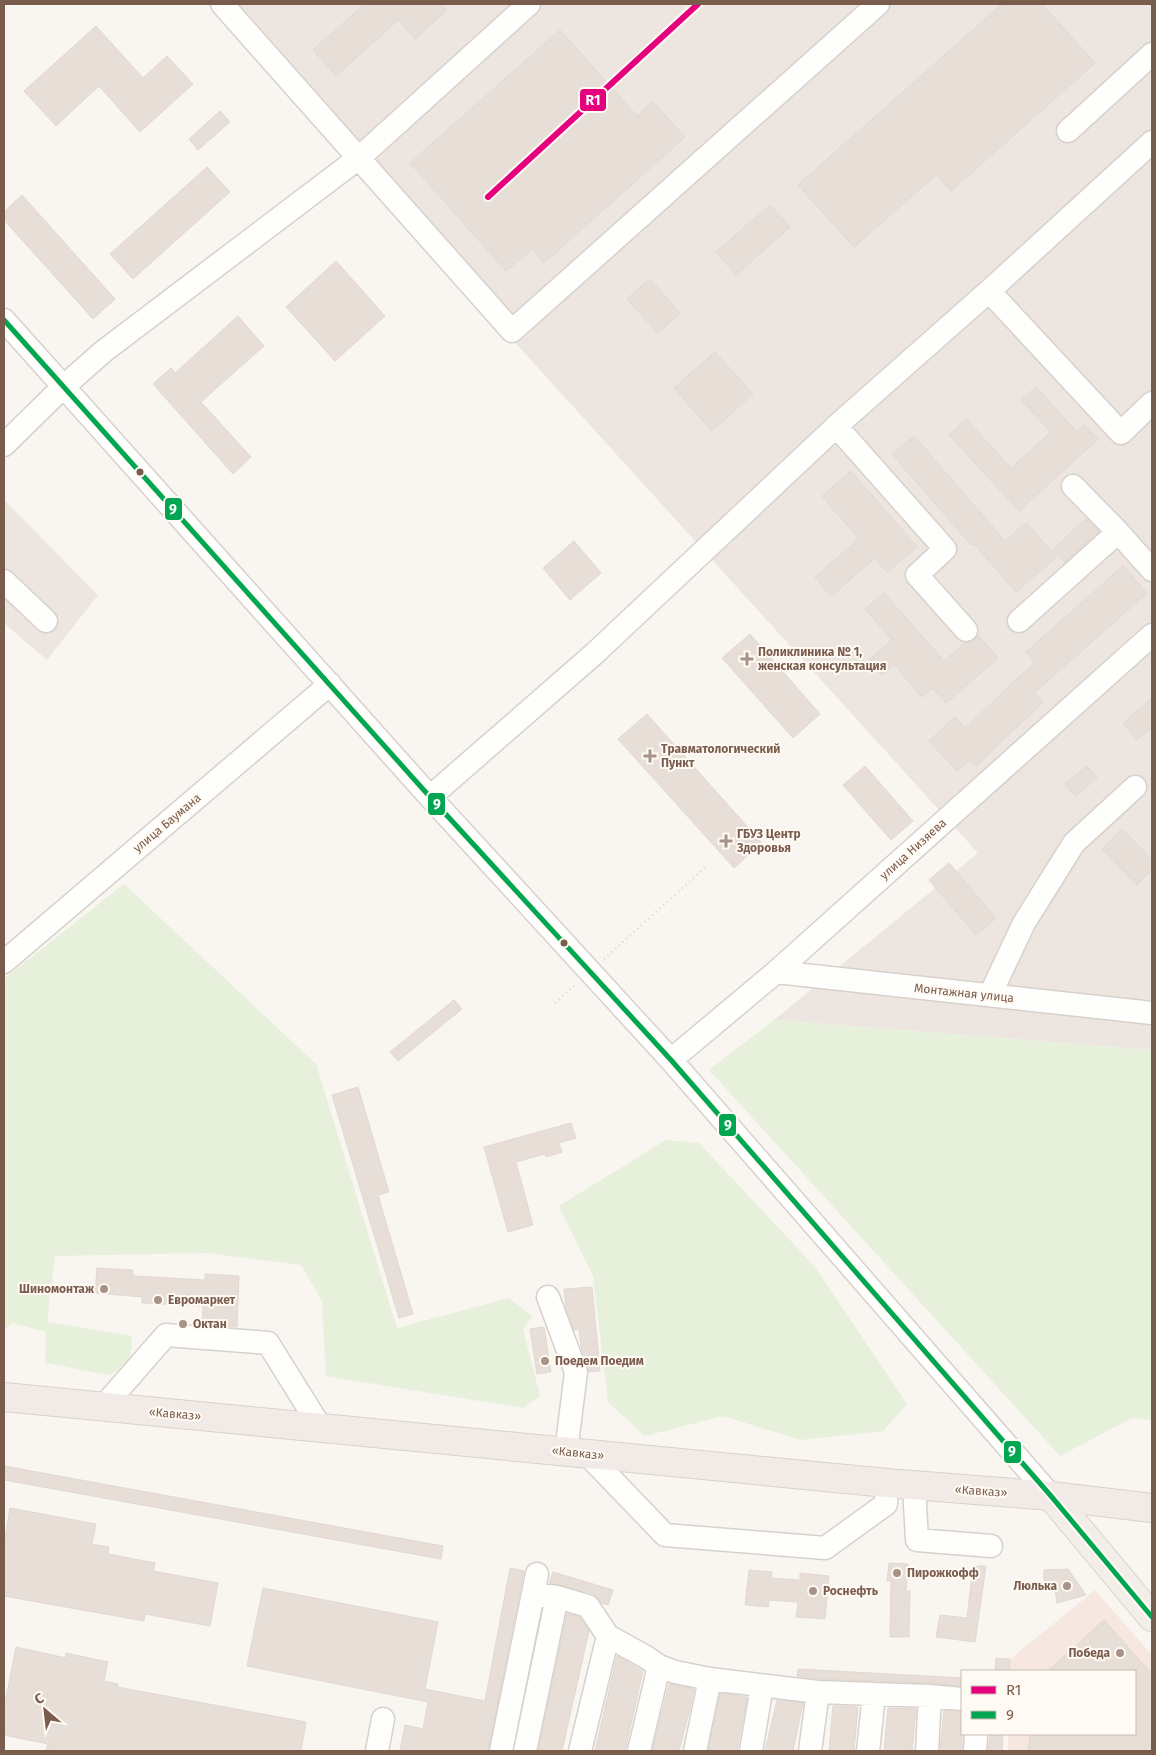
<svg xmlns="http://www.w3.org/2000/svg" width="1156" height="1755" font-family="'Fira Sans',sans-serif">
<rect width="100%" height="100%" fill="#f9f5f0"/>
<path fill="#f6e8e1" d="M1095,1590L1152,1655V1751H1008V1734H1135V1671H1009L1010,1659Z"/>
<path fill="#ede5e0" d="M208,4H1152V1050L774,1020L978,853Z
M4,500L98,595L47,660L4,623Z"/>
<path fill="#e7f0db" d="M124,884L316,1064L397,1328L509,1298L532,1316L523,1329L540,1396L523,1408L326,1376L322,1301L301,1265L207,1253L55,1256L47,1322L131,1336L132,1346L129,1361L110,1375L45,1363L46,1332L12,1323L4,1331V979Z
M774,1020L1152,1050V1420L1132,1418L1060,1456L709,1070Z
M666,1140L699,1143L815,1267L907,1404L883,1431L800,1440L723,1416L645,1436L608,1402L593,1276L559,1206Z"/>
<path fill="#e6ded7" stroke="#e2d8d2" d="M365,4H441L447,10L415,39L398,20L336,76L313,50Z
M1002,4H1042L1095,63L951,191L936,175L854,247L798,185Z
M96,26L143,78L167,56L193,84L140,132L99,86L56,126L24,91Z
M560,30L637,116L653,102L685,137L544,263L532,249L506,271L410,163Z
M220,111L230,122L198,150L189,139Z
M207,167L230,192L133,279L110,254Z
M22,195L115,299L93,319L4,220V212Z
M770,205L790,227L736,275L716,252Z
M336,261L385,316L335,361L286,307Z
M650,279L680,313L658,333L627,299Z
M238,316L264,346L201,402L251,457L233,474L153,384L171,368L175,373Z
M715,352L753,394L712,431L674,388Z
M1036,387L1077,432L1085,425L1098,439L1019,511L949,435L966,419L1011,468L1051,432L1021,400Z
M914,436L1005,541L1026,523L1057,557L1016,592L974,544L971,545L892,454Z
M851,471L917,547L887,572L875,558L831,596L815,577L859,539L822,496Z
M1086,519L1099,531L1065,562L1053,549Z
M574,541L601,573L570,600L543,568Z
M1123,566L1147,593L1034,693L1043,702L976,766L969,760L957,771L929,741L955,717L965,728L1035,662L1026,652Z
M884,593L944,661L965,643L974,640L978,635L998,658L946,703L933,688L922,697L894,664L882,675L869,660L892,640L865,609Z
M750,634L820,714L793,738L722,658Z
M1152,698V727L1137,740L1123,723Z
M647,714L762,843L734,868L618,739Z
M865,766L913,821L891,840L843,785Z
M1087,766L1097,778L1075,796L1065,784Z
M1122,829L1152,860V870L1137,885L1102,849Z
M949,863L996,918L976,935L929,880Z
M454,1000L462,1009L398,1061L390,1052Z
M358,1087L389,1192L378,1195L413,1314L399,1318L332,1095Z
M571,1123L576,1138L559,1143L562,1152L546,1157L545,1154L516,1162L533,1225L508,1232L484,1147Z
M97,1268L133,1270V1276L205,1280V1274L239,1276L237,1327L202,1325L203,1306L142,1303V1297L95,1293Z
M592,1287L600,1371L589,1372L581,1347L579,1329L574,1330L566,1308L564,1289Z
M544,1327L551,1372L537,1374L530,1329Z
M4,1466L443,1546L441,1559L4,1480Z
M10,1508L96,1524L92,1544L109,1547L108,1554L155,1563L153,1571L218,1583L210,1626L145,1614L144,1621L4,1596V1544Z
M889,1563L908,1564L906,1591H910L909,1637H890L891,1581H887Z
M973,1566H986L975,1642L936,1637L940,1615L967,1618Z
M510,1568L524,1571L488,1751H400L405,1725L423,1729L428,1702L247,1666L263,1588L438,1622L425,1689L485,1701Z
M1068,1569L1086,1595L1057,1603L1055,1588L1044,1589V1570Z
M749,1570L772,1572L771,1578L800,1580V1573L829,1576L825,1619L796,1617L798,1602L769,1600L768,1607L745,1605Z
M553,1572L613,1590L608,1605L602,1603L592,1593L549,1583Z
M567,1614L580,1617L589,1631L562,1751H538Z
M1104,1620L1152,1674V1751H1028L1030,1734H1135V1671H1048Z
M16,1647L66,1658V1653L108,1662L104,1681L118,1684L117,1687L306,1722L301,1751H46L48,1744L4,1735V1708Z
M617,1656L643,1671L625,1751H595Z
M996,1658L1010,1659L1009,1671H995Z
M798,1669L962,1678V1686L931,1683L819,1679L797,1676Z
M669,1684L694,1689L690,1709L679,1751H652Z
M720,1693L747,1697L737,1751H708Z
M777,1700L803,1703L793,1751H765Z
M833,1706L858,1707L854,1751H829Z
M888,1708L916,1709L912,1751H884Z
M944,1710L962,1712V1751H940Z
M990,1734H1003L1002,1751H988Z"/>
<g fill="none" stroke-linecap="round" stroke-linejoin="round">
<defs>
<path id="minor" d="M222,4L512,331L878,4
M1068,131L1152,54
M989,291L1121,433L1152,403
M4,320L430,797L671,1060L1051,1496
M836,426L945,549L917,575L966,630
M4,445L63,387L104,351L360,157L529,4
M1073,486L1118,532L1152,570
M4,581L46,621
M1019,621L1118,532
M430,797L594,654L842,421L989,291L1152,142
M4,962L330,684
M776,972L1152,1013
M990,995L1024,923L1074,843L1135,787
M671,1060L776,972L1152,635
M548,1297L576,1372L566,1452
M103,1407L166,1335L268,1343L321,1428
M587,1454L665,1535L825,1548L886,1504L887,1483
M914,1486L917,1540L991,1546
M533,1594L557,1597L588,1606L608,1636L646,1657L659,1666L675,1672L710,1679L818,1692
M377,1751L383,1719
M501,1751L537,1574
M525,1751L557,1597
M580,1751L608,1636
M639,1751L659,1666
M695,1751L710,1679
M751,1751L762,1686
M810,1751L818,1692L930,1696L962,1699
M868,1751L874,1694
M927,1751L930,1696
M975,1751L976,1734"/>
<path id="major" d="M1051,1496L1152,1617"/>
<path id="highway" d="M4,1397L887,1483L1051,1496L1152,1508"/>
</defs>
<use href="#minor" stroke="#d7d1cb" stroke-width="25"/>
<use href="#major" stroke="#dad1cc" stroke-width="30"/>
<use href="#highway" stroke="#dad1cc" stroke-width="30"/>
<path stroke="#dcd5d0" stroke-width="2.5" stroke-dasharray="1 4" stroke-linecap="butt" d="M604,959L708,865
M555,1003L576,984"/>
<use href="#minor" stroke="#fefefd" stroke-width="22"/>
<use href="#major" stroke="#f3eee8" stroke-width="28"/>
<use href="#highway" stroke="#f2eae7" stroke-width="28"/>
<defs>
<path id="bus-1" d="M4,320L430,797L671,1060L1051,1496L1152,1617"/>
</defs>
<use href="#bus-1" stroke="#fffaf3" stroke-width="9"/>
<use href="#bus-1" stroke="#00a651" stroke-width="5"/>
<defs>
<path id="rail-1" d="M488,197L698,4"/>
</defs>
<use href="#rail-1" stroke="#fffaf3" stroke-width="10"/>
<use href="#rail-1" stroke="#e5007d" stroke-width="6"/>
</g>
<g fill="#7a5c4d" stroke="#fffaf3" stroke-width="2">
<circle cx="140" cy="472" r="4.5"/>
<circle cx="564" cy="943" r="4.5"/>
</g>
<g fill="#a69286" stroke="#fffaf3" stroke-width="2">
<path d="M744.5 651.5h5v5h5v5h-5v5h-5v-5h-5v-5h5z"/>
<path d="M647.5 748.5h5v5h5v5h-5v5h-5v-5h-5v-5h5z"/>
<path d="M723.5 833.5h5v5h5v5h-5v5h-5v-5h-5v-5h5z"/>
<circle cx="104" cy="1289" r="5"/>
<circle cx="158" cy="1300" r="5"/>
<circle cx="183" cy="1324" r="5"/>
<circle cx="545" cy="1361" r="5"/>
<circle cx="897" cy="1573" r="5"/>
<circle cx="1067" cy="1586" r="5"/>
<circle cx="813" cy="1591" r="5"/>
<circle cx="1120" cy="1653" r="5"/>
</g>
<g text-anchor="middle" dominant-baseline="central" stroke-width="4" stroke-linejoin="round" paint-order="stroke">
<g font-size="12" font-weight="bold" fill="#7a5c4d" stroke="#fffaf3" text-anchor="start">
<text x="758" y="652">Поликлиника № 1,<tspan x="758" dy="14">женская консультация</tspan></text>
<text x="661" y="749">Травматологический<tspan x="661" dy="14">Пункт</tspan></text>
<text x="737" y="834">ГБУЗ Центр<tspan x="737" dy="14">Здоровья</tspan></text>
<text x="94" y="1289" text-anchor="end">Шиномонтаж</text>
<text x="168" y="1300">Евромаркет</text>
<text x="193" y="1324">Октан</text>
<text x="555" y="1361">Поедем Поедим</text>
<text x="907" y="1573">Пирожкофф</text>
<text x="1057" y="1586" text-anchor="end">Люлька</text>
<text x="823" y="1591">Роснефть</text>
<text x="1110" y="1653" text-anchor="end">Победа</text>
</g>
<g font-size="12" fill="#7a5c4d" stroke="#fffaf3">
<text transform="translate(167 823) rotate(-40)">улица Баумана</text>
<text transform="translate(913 849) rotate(-42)">улица Низяева</text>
<text transform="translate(964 993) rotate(6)">Монтажная улица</text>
<text transform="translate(175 1414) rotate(5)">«Кавказ»</text>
<text transform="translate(578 1453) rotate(6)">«Кавказ»</text>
<text transform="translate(981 1491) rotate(4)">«Кавказ»</text>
</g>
</g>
<g stroke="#fffaf3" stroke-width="2">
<rect x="579" y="88" width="28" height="24" rx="5" fill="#e5007d"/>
<rect x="164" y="497" width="19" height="24" rx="5" fill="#00a651"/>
<rect x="427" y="792" width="19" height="24" rx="5" fill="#00a651"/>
<rect x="718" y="1113" width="19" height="24" rx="5" fill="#00a651"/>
<rect x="1003" y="1440" width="19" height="24" rx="5" fill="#00a651"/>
</g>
<g font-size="14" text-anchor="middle" font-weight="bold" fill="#fff">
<text x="593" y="105">R1</text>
<text x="173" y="514">9</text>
<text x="437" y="809">9</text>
<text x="728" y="1130">9</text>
<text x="1012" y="1456">9</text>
</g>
<rect width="1156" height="1755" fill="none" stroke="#7a5c4d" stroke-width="10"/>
<rect x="961" y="1670" width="175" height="65" fill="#fffaf3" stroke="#cabbb1"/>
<rect x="971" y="1686" width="25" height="8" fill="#e5007d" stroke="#cabbb1"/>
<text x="1006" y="1695" font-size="15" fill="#7a5c4d">R1</text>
<rect x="971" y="1711" width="25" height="8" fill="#00a651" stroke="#cabbb1"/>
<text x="1006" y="1720" font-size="15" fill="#7a5c4d">9</text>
<g transform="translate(45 1710) rotate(332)" stroke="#fffaf3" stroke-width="4" paint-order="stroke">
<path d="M0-4L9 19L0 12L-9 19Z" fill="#7a5c4d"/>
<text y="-8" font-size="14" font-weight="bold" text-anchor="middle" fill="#7a5c4d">С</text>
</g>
</svg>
